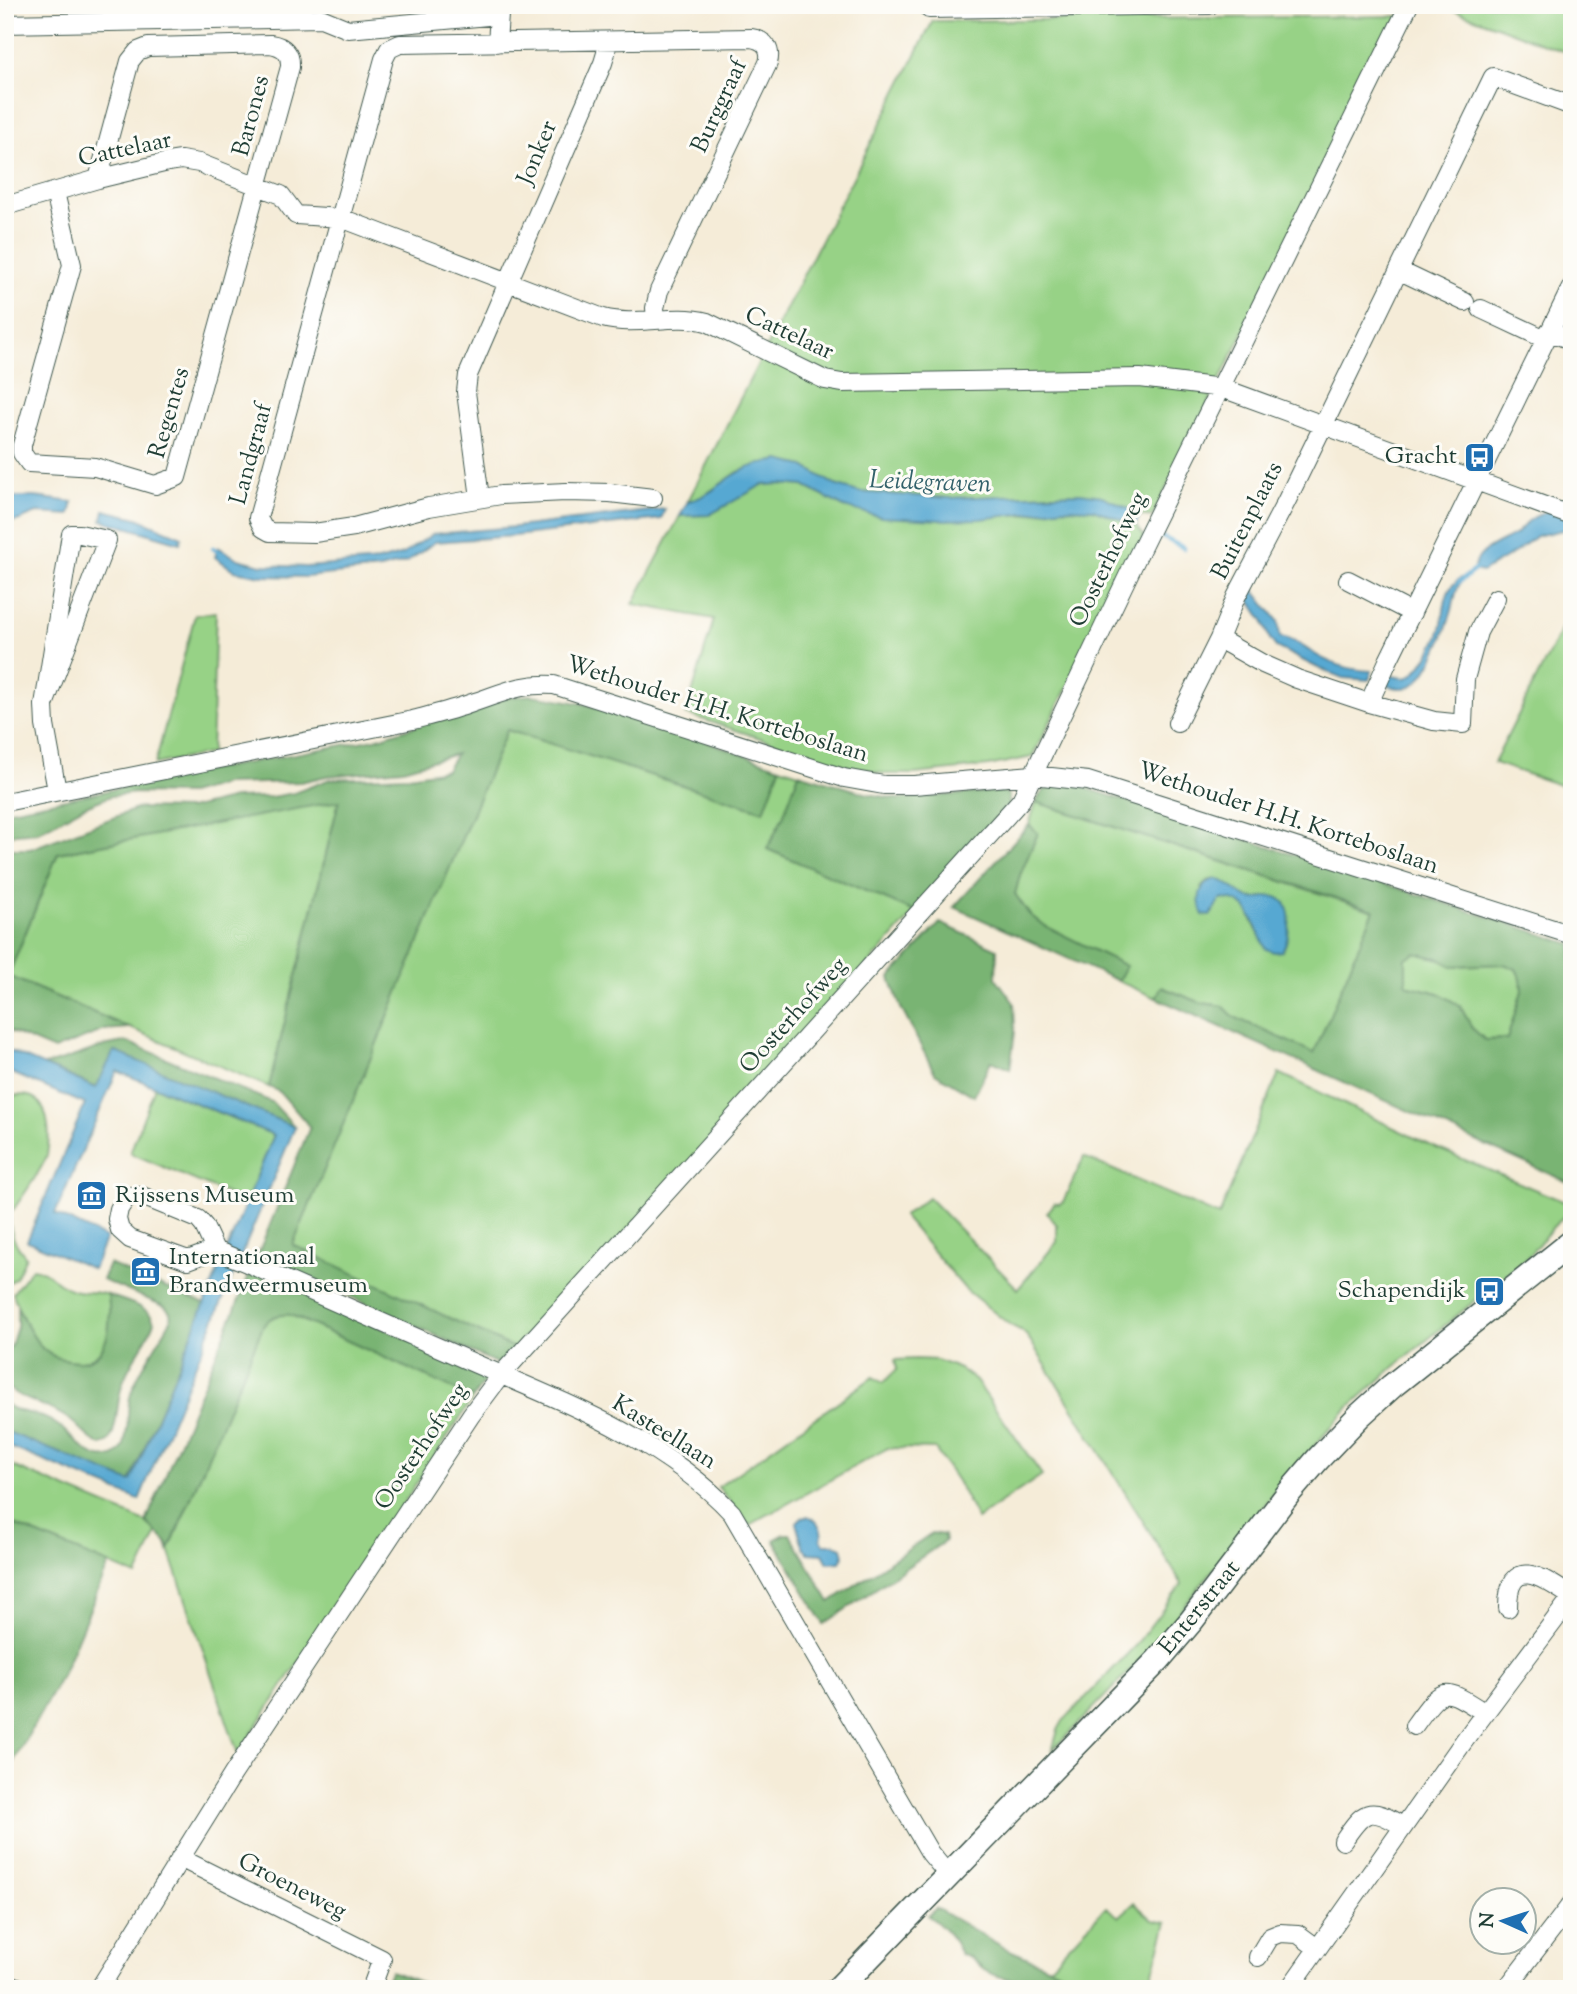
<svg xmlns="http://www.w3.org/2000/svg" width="1577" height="1994" font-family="'Sorts Mill Goudy',serif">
<rect width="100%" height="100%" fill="#fdfcf7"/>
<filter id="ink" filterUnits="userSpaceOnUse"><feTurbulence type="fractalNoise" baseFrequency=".0143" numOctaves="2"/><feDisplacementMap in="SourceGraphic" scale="14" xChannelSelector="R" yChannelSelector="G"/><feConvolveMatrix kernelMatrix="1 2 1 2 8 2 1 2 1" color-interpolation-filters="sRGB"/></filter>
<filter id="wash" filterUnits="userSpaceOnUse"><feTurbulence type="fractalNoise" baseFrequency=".00686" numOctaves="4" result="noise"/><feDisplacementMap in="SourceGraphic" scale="28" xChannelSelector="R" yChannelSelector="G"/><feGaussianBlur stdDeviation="1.57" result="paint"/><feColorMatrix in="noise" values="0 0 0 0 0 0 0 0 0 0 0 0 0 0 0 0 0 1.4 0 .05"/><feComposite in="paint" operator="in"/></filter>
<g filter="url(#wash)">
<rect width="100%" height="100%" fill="#f5ecd8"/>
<path fill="#97d286" stroke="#5b885d" stroke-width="2" fill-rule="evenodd" d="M1440,5H1572V54L1560,50Z
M1400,16L1152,517L1139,515L1080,493L949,498L858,492L835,485L804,466L757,465L738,472L699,499L688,501L933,21Z
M780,484L804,486L844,507L1022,515L1064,508L1093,509L1136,525L1144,536L1032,757L988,766L915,774H887L853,768L686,714L714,619L633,604L680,516L709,515L762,485Z
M1572,608V789L1494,763Z
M216,612L211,753L155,764L195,615Z
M507,730L764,811L780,767L799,773L783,817L767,849L915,912L665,1194L514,1348L292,1246Z
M339,800L269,1087L8,976L58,853Z
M1036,802L1374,911L1314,1054L1234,1017L1223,1006L1202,1003L1162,987L1156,998L1118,981L1125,966L1043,925L1029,914L1015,894L1020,875L1038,833L1029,825ZM1216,879L1246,897L1255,899L1268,896L1289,913L1286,943L1282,951C1275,946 1263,941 1259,934C1247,915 1251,898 1221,899L1215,904L1201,888L1207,881Z
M1415,953L1437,958L1453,966L1504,964L1516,969L1521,979L1522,991L1507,1039L1485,1040L1472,1028L1460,1006L1439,993L1410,986L1406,983V958Z
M1279,1073L1434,1147L1572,1205V1208L1553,1227L1527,1258L1394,1367L1349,1407L1292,1471L1146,1654L1052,1751L1058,1730L1063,1721L1135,1646L1182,1584L1028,1337L1022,1331L1010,1325L965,1289L903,1216L928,1197L1018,1289L1057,1242V1225L1047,1213L1055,1203L1059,1204L1063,1202L1084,1157L1219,1216Z
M155,1087L274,1135L246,1202L130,1153Z
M17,1095C24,1095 32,1095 38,1101C50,1113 50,1139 47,1155C44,1167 20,1200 11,1213C8,1231 14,1243 26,1257L16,1278L5,1285V1097Z
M32,1268C46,1269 56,1283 68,1288C82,1295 95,1290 108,1295C112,1325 110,1368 69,1360C60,1359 51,1356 44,1350C33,1340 17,1308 13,1293Z
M280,1314L291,1315L473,1398L238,1754L169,1550L263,1326L270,1318Z
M916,1359L937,1360L960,1369L976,1381L1042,1475L977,1519L957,1481L935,1449L888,1448L749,1525L718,1487L873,1377L883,1383L897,1369L895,1360Z
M5,1463L146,1522L157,1533L137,1576L5,1521Z
M1134,1903L1153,1920L1167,1923L1148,1989H1100L1049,1967L1106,1907L1119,1917Z"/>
<path fill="#79b473" stroke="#4c7854" stroke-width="2" fill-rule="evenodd" d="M531,695C617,705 699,740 780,767L764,811L507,730L293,1245L514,1348L498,1364L258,1254L310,1127L280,1092L269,1087L339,801L58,853L8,976L129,1028L105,1030L54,1050L5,1029V849H30L139,808L189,809L234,798L271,797L294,793L330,779L409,776L446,770L456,754L403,769L327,776L301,782L225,784L189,794L136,793L111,796L83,807L38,832L5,835V811L226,767L375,739L509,697Z
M799,773L868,794L898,799L1002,791L1009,795V804L915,912L767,849L783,817Z
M1057,783L1073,784L1155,810L1572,944V1184L1156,998L1161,987L1202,1003L1223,1006L1234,1017L1314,1053L1374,910L1036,802C1040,792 1047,787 1057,783ZM1415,953L1437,958L1452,966L1504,964L1516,969L1521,979L1522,991L1507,1039L1485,1040L1472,1028L1460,1006L1439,993L1410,986L1406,983V958Z
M1029,825L1038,833L1020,875L1015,894L1029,914L1043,925L1126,966L1118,981L954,907Z
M940,923L997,949L996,978L1014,1003L1015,1032L1010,1069L991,1061L974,1096L935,1073L901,1008L890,978Z
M127,1042L272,1102L295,1127L114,1051L97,1088L44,1065C72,1060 98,1044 127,1042Z
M109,1264L205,1304L130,1482L5,1431V1403C14,1413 28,1411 40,1416C46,1418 53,1422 59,1426C74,1437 91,1464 113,1456C123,1452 125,1444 126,1434C129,1422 127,1409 130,1397C138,1370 158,1345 171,1320L170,1312L164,1306L102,1280Z
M251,1271L489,1374L473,1398L291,1315C278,1314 271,1316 263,1326L169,1550L167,1543L146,1522Z
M108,1295C123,1301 150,1306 154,1322C147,1342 133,1358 125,1377C115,1398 120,1424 108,1443L101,1445C88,1440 81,1428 70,1420C50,1404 23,1403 5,1385V1354L11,1346L17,1327V1308C25,1321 33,1339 44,1350C51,1356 59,1359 69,1360C110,1368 112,1325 108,1295Z
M5,1521L109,1564L62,1675L5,1777Z
M932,1533L944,1535L945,1541L824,1624L774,1540L785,1534H790L830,1602Z
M936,1908L1005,1948L1100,1989H1030C1015,1976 999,1980 984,1970C976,1964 971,1955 961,1954C955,1939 941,1924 928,1916Z
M390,1971L439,1989H383Z"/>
<path fill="#57a8d2" stroke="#3b7283" stroke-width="2" d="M779,460L804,466L835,485L858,492L949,498L1080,493L1102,496L1140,514L1136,525L1093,509L1064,508L981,519L941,520L881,517L844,507L804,486L780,484L762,485L709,515L680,516L688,501C707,498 720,483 736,474C749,466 764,463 779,460Z
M5,497H35L73,502L70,515L37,513L17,521L5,522Z
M1572,503V528L1536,536L1517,551L1482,572L1474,570C1476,550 1499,544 1514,535C1520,531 1524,524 1530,520C1542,511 1558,508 1572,503Z
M665,509L661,519L514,536L435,542L407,562L380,569L306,577L262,576L235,571L215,557L218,547L238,559L262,565L306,567L379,561L403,554L433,534L515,527Z
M104,510L137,518L182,537L180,543L102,520Z
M1461,578L1462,580C1455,589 1455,599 1452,610C1446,630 1430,677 1411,686C1402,690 1393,687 1384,685L1388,675C1393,676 1401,678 1405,678C1420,675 1437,642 1441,628C1445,611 1443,588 1461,578Z
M1251,586L1278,621L1280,637C1293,639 1299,644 1310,651C1329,664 1350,670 1372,671L1369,680L1343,678L1318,668L1276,647L1270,639L1263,621L1246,595Z
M1216,879C1233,883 1235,894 1249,898C1258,901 1266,894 1276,897C1296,903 1290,937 1282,951L1274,952L1266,949C1254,927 1252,897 1221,899C1215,904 1215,911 1210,916L1203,915C1196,899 1199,883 1216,879Z
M5,1049L96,1088L114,1051L295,1127L139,1500L5,1445V1431L131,1482L274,1135L117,1071L55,1214L106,1238L93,1269L27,1241L85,1104L5,1070Z
M807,1516C817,1518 824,1531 821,1540L824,1544H833L842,1548L844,1555L840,1562L828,1563L823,1554L808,1553L804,1549L796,1523L802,1517Z"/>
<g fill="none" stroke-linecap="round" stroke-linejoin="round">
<path stroke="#57a8d2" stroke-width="4.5" d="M1162,537L1184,548
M213,548L221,554
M1459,582L1477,568"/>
</g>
</g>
<g filter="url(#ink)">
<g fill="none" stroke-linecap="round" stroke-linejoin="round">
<defs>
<path id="minor" d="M929,9L1210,5
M5,24L321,18L348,29L499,15L497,43
M55,192L72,265L22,445V453L29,463L95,467L155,485L177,477L290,67C291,53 284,46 270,44L148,47L138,51L130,61L98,179
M5,206L98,179L168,162L181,160L199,163L281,195L296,215L341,218L603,318C637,327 673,313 707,322L825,380L842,383L1140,378L1222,388L1572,516
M1400,271L1465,302
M1481,309L1545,339
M1549,331L1572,341
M480,498L466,392L468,375L603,63L606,53L607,42
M653,498L610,493L566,492L501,495L429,507L354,527L314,533L270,532L263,528L258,518L384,59L389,49L400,44L751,38C765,40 772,49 768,63L659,291L655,308L656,320
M1348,580L1412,613
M1219,639L1263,664L1297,679L1369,703L1434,721L1463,724L1465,679L1478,632L1496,598
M1369,703L1388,661L1572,286
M44,705L71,534H80L107,540L44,705L45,725L57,791
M1177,723L1219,639L1236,597L1286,502L1493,77L1572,106
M5,802L413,720C432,715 453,710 472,703C503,693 520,683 554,685L788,760L844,778L872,783L884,785H914L1033,775L1088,781L1572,935
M215,1250L204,1226L198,1219L142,1196H130L125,1200L119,1209L117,1219L120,1230L130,1239L188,1260L215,1250L247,1263C323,1297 400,1330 476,1364C566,1403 664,1440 732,1513L930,1853L949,1876
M1508,1608C1508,1552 1545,1579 1572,1597
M1414,1726C1443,1685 1443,1686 1485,1713
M1343,1841C1363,1811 1369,1805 1402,1826
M180,1858L382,1959L371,1989
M1258,1957L1270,1937L1280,1933L1298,1934L1317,1948
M5,1982L22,1989
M99,1989L233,1774L471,1415L501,1375L1021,800L1137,557L1409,5
M1289,1989L1464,1741L1572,1597
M1506,1989L1572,1903"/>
<path id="secondary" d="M838,1989L1158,1660L1192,1620L1288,1494L1318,1459L1360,1415L1392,1386L1572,1242"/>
</defs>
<use href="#minor" stroke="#3f574d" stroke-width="20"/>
<use href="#secondary" stroke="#3f574d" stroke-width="27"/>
<use href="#minor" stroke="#fff" stroke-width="18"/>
<use href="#secondary" stroke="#fff" stroke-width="24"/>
</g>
</g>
<defs>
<symbol id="bus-square" viewBox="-11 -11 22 22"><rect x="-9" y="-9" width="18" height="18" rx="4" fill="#1f6fb2" stroke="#fdfcf7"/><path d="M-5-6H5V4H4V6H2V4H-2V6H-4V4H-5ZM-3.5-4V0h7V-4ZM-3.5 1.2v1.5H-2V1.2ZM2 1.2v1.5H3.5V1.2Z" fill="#fff"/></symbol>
<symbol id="museum-square" viewBox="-11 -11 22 22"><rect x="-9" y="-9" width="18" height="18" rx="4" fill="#1f6fb2" stroke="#fdfcf7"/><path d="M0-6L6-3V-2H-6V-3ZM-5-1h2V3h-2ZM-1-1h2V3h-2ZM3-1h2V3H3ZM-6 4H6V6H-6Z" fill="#fff"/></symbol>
</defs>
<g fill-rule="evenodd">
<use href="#bus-square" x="1462" y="440" width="35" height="35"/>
<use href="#museum-square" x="74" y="1178" width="35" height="35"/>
<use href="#museum-square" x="128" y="1254" width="35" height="35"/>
<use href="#bus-square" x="1472" y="1274" width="35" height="35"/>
</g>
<g text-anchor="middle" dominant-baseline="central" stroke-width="6" stroke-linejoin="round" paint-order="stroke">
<g font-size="24" fill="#1f3d34" stroke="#fdfcf7">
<text transform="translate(720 106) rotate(-65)">Burggraaf</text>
<text transform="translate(252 116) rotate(-75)">Barones</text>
<text transform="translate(125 150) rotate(-12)">Cattelaar</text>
<text transform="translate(538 153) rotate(-67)">Jonker</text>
<text transform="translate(789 334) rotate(25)">Cattelaar</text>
<text transform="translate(170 413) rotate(-74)">Regentes</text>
<text transform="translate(252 454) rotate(-75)">Landgraaf</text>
<text transform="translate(1248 521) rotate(-63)">Buitenplaats</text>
<text transform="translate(1109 560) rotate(-64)">Oosterhofweg</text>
<text transform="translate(717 710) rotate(17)">Wethouder H.H. Korteboslaan</text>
<text transform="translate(1288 819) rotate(18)">Wethouder H.H. Korteboslaan</text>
<text transform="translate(794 1016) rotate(-48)">Oosterhofweg</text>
<text transform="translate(664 1433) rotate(32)">Kasteellaan</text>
<text transform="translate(422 1447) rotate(-56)">Oosterhofweg</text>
<text transform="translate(1200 1608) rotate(-51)">Enterstraat</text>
<text transform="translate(292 1887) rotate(27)">Groeneweg</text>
</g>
<g font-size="24" fill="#1f3d34" stroke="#fdfcf7" text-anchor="end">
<text x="1457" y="457">Gracht</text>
<text x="115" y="1196" text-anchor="start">Rijssens Museum</text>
<text x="169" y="1258" text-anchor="start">Internationaal<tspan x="169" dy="28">Brandweermuseum</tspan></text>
<text x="1466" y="1291">Schapendijk</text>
</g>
<g font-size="26" font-style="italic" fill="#33626b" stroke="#fdfcf7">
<text transform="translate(930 483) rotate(2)">Leidegraven</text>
</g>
</g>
<rect width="1577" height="1994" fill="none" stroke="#fdfcf7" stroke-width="28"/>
<g transform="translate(1503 1921) rotate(273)"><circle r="33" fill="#fdfcf7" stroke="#a4b0a9" stroke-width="2"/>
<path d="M0-5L12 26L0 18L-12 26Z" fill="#1f6fb2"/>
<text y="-10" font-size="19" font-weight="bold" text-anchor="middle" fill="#1f3d34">N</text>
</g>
</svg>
